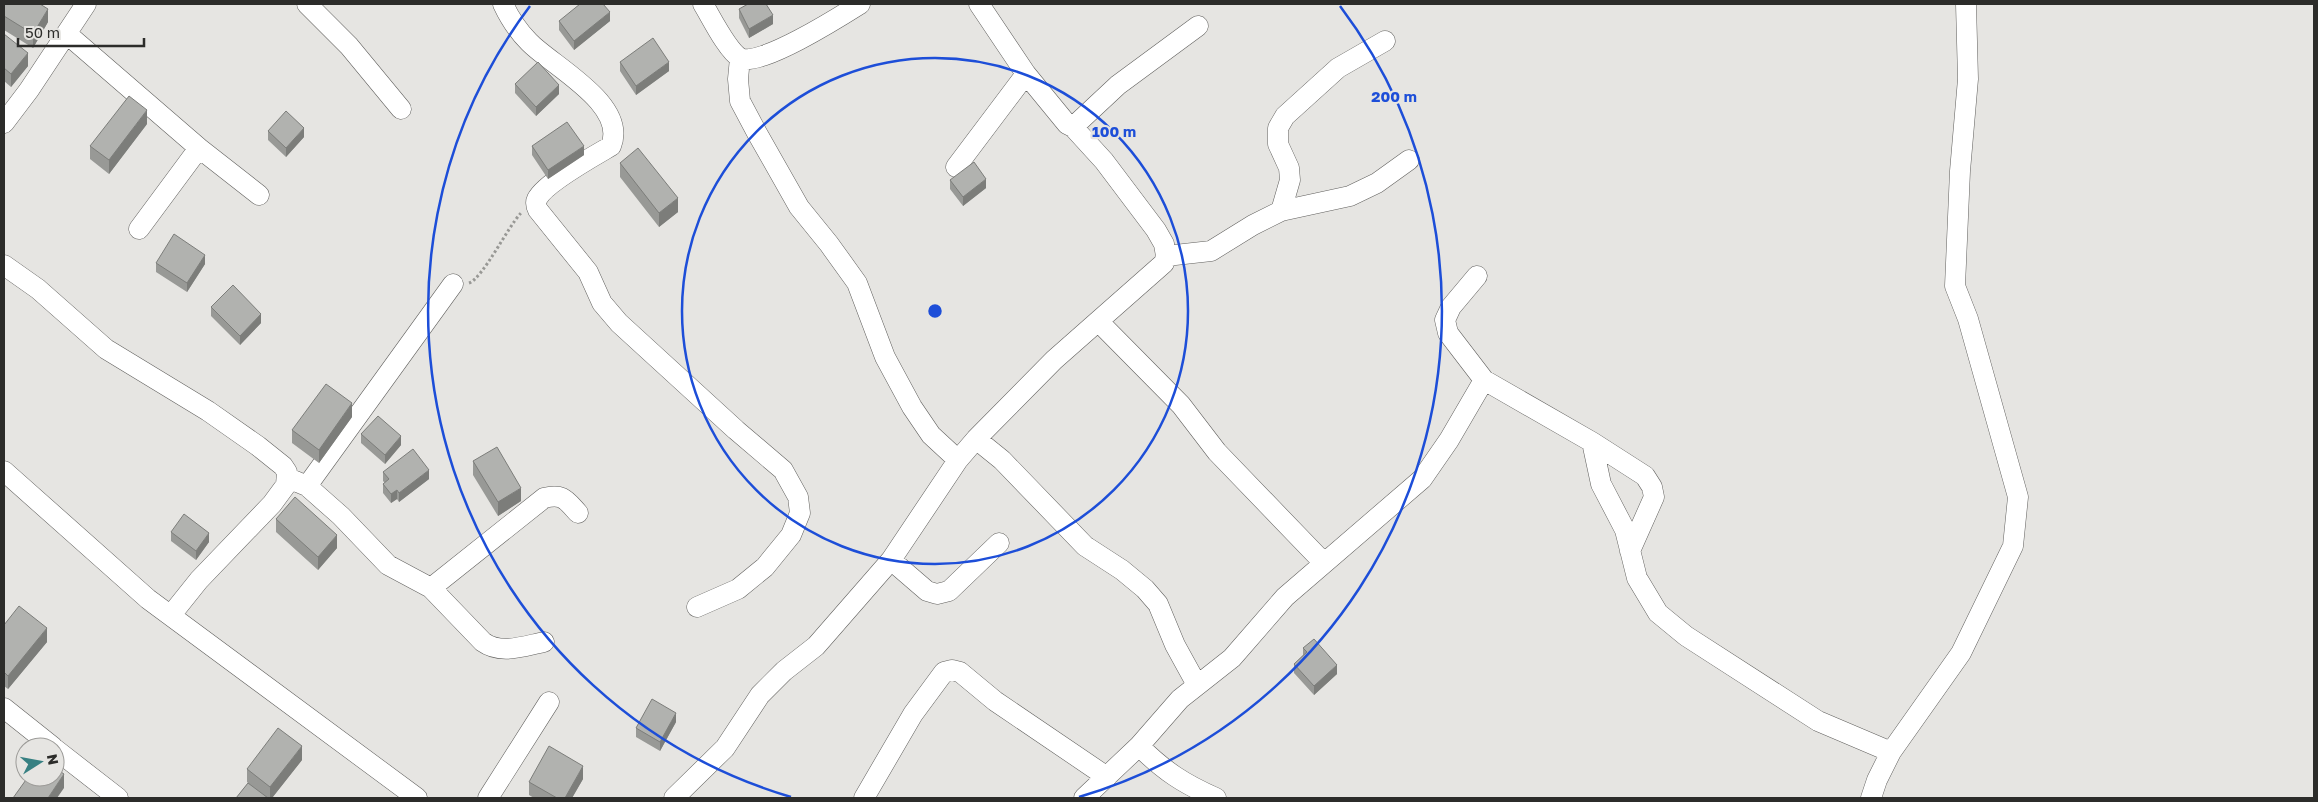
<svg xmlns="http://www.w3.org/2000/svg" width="2318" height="802" font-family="'Golos Text',sans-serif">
<rect width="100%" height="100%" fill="#e6e5e2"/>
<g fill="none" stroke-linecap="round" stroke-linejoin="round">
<defs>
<path id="minor" d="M307,4L349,46L401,109
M503,4C510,19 517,30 529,42C552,66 628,104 611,146C594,156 545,183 537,199C535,203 536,206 538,210L588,272L602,303L619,323L736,430L783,470L798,497L800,513L791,535L765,567L738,589L697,607
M703,4C711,17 727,50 740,58C759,68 841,16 860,4
M979,4L1026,74L1067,124L1073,127L1118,85L1198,26
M67,34L199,148L259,195
M740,58L738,79L740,101L757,133L799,207L829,244L857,283L885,357L912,407L931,435L958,460
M4,123L29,90L86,4
M956,167L1026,74
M1281,211L1290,180L1289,168L1278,144V128L1285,116L1338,68L1385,41
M139,229L199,148
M1166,256L1211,251L1253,225L1281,211L1350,196L1377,183L1409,160
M4,265L38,289L106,349L208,411L258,446L283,466L287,472L286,485L272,504L199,580L171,615
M1477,276L1451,307L1445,320L1448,333L1484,380L1592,442L1645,476L1652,487L1654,497L1630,551
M1098,321L1181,405L1217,452L1323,562
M976,439L1002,460L1085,546L1122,570L1145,589L1158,604L1175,645L1197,685
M1592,442L1601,484L1625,530L1637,578L1658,613L1686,636L1818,721L1891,752
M4,471L148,599L417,798
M288,478L307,486L341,516L388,565L431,588L483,642C501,655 524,646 544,642
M307,486L453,284
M891,560L927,591L937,594L949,591L999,543
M431,588L544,498C563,493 566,500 578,513
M4,708L53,747
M1139,746C1164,771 1184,784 1216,798
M55,749L118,798
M488,798L549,702
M674,798L725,748L760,695L784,671L816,646L891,560L958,460L976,439L1054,360L1164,263L1166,256L1164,244L1156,230L1104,161L1073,127
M864,798L913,714L944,672L952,670L960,672L995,701L1107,777
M1084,798L1139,746L1180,699L1232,658L1285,597L1422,479L1449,440L1484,380
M1871,798L1877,780L1891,752L1961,653L2013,546L2018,497L1968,319L1955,286L1960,171L1968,79L1966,4"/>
</defs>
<use href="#minor" stroke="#61605e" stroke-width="21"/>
<path stroke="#989895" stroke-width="3" stroke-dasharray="2.5 2.5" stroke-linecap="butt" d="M469,283C483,278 507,228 521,213"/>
<use href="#minor" stroke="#fff" stroke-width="20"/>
</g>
<path fill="#989996" d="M4,4L48,22L33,48L4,30Z
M739,9L773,24L749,38L739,18Z
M559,21H610L574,50L559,30Z
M4,34L28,66L11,87L4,81Z
M620,62L669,71L636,95L620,71Z
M515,84L559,94L536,116L515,93Z
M147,124L109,174L90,159V146Z
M268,131L304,137L286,157L268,140Z
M532,146L584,155L548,179L532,155Z
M620,163L678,212L659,227L620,177Z
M950,180L986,188L963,206L950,189Z
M156,263L205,264L187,292L156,272Z
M211,307L261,323L240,345L211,316Z
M352,417L319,463L292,443V430Z
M361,434L401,445L385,464L361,443Z
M473,461L521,501L498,516L473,475Z
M383,472L429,479L399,502L397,499L391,503L383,493V484L385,483L383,481Z
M276,519L337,548L318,570L276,532Z
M171,532L209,542L196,560L171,541Z
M4,625L47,642L8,689L4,686Z
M1303,648L1337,674L1314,695L1294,673V664L1303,655Z
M676,722L660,751L636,737V728Z
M302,760L272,798H236L248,783L247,782V769Z
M583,779L572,798H534L529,795V782Z"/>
<path fill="#7c7d7a" d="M48,9V22L33,48V34Z
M610,12V21L574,50V41Z
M773,15V24L749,38V29Z
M28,53V66L11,87V74Z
M669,62V71L636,95V86Z
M559,85V94L536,116V107Z
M147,110V124L109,174V160Z
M304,128V137L286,157V148Z
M584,146V155L548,179V170Z
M986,179V188L963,206V197Z
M678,198V212L659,227V213Z
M205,255V264L187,292V283Z
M261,314V323L240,345V336Z
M352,403V417L319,463V450Z
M401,436V445L385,464V455Z
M429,470V479L399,502V493Z
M521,488V501L498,516V502Z
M397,490V499L391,503V494Z
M209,533V542L196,560V551Z
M337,535V548L318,570V557Z
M47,628V642L8,689V676Z
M1337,665V674L1314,695V686Z
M676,713V722L660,751V742Z
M302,746V760L272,798H270V787Z
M583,766V779L572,798H565Z
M64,774V788L57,798H48Z"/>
<path fill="#b1b2af" stroke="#7c7d7a" d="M4,4H40L48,9L33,34L4,16Z
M580,4H603L610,12L574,41L559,21Z
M748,4H766L773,15L749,29L739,9Z
M4,34L28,53L11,74L4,68Z
M653,38L669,62L636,86L620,62Z
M538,62L559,85L536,107L515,84Z
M129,96L147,110L109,160L90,146Z
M286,111L304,128L286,148L268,131Z
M567,122L584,146L548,170L532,146Z
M638,148L678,198L659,213L620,163Z
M974,162L986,179L963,197L950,180Z
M174,234L205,255L187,283L156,263Z
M233,285L261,314L240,336L211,307Z
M326,384L352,403L319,450L292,430Z
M378,416L401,436L385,455L361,434Z
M497,447L521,488L498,502L473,461Z
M413,449L429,470L399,493L397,490L391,494L383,484L389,479L383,472Z
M295,497L337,535L318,557L276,519Z
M184,514L209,533L196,551L171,532Z
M19,606L47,628L8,676L4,672V625Z
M1314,639L1337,665L1314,686L1294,664L1307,652L1303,648Z
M652,699L676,713L660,742L636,728Z
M278,728L302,746L270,787L247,769Z
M549,746L583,766L565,798H557L529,782Z
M55,768L64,774L48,798H13L28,777H55Z
M248,783L268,798H236Z"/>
<g fill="none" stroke="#1d4ed8" stroke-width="2.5">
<circle cx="935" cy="311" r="253"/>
<path d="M791 797A507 507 0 0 1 530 6M1340 6A507 507 0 0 1 1079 797"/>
</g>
<circle cx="935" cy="311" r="8" fill="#1d4ed8" stroke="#e6e5e2" stroke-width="2.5"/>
<g font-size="15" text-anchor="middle" font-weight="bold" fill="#1d4ed8" stroke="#e6e5e2" stroke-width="4.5" stroke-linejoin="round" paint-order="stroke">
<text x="1394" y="102">200 m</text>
<text x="1114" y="137">100 m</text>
</g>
<rect width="2318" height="802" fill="none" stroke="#2c2c2a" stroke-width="10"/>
<g transform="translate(40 762) rotate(79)"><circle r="24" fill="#e6e5e2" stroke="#9c9b98"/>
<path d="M0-4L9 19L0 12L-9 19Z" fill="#378082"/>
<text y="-8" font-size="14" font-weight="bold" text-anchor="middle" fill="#2c2c2a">N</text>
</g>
<path d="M18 38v8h126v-8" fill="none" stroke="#2c2c2a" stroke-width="2.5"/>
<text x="25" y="38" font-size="15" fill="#2c2c2a" stroke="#e6e5e2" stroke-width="4" paint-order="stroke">50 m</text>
</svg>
